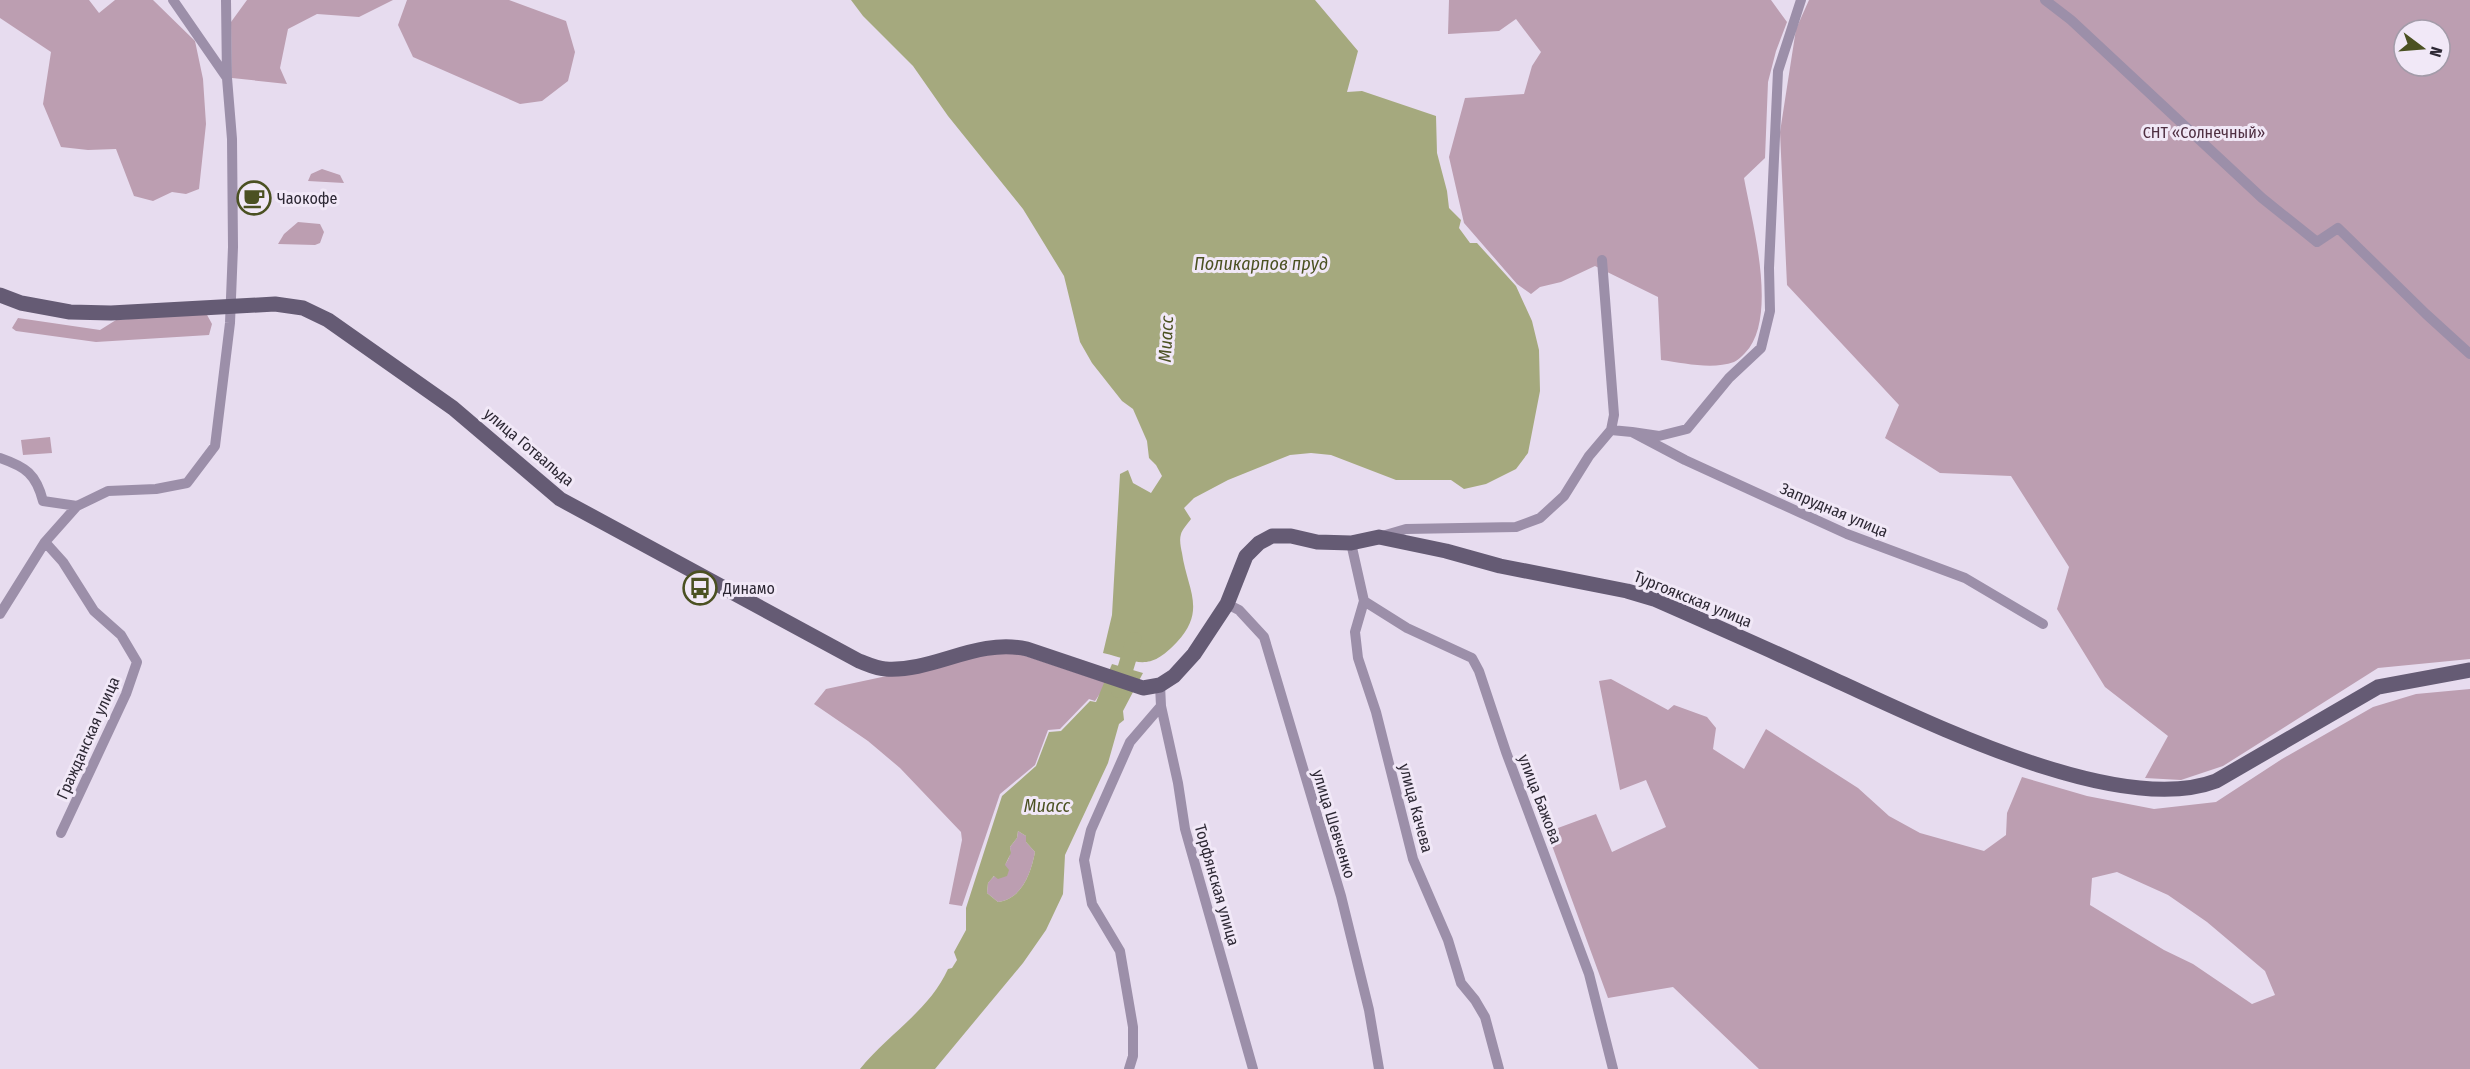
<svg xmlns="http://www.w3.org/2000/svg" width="2470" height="1069" font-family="'Fira Sans Condensed',sans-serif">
<rect width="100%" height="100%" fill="#e7dcef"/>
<path fill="#bc9eb1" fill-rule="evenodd" d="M0,0H89L99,13L115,0H153L195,41L203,79L206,124L199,189L186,194L172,192L153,201L134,196L116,149L88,150L61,147L43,104L51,52L0,18Z
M247,0H393L359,17L317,14L288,29L280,68L287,84L232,78L231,22Z
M407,0H509L566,21L575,52L568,81L542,101L520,104L413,57L398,25Z
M1449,0H1771L1787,22L1776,51L1768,82L1765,158L1744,178C1752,223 1779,318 1745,353C1742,356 1738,360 1734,362C1712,370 1684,363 1661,360L1658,297L1595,266L1561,282L1540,287L1531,294L1517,284L1464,223L1449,157L1465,98L1524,94L1532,66L1541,52L1516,19L1499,31L1448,34Z
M1809,0H2470V659L2378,668L2223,766L2181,780L2145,778L2168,736L2105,687L2057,609L2069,567L2011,476L1940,473L1885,438L1899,405L1787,285L1780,132L1796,29ZM2404,30H2440V66H2404Z
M322,169L340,175L344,183L308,181L311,174Z
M298,222L320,224L324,232L320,243L315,245L278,244L284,234Z
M206,313L212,324L209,335L96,342L16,331L12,328L18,318L100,330L116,320Z
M50,437L52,453L23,455L21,440Z
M1008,650L1107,683L1095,701L1089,699L1060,729L1048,730L1035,765L1000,794L962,906L949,904L962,840L961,832L900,768L868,741L814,704L826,689Z
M1611,679L1668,710L1674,705L1707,717L1716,728L1713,749L1744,769L1766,729L1858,788L1889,816L1920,833L1984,851L2006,835L2007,813L2022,777L2087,796L2154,809L2216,802L2282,759L2373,707L2416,694L2470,689V1069H1759L1673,987L1608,998L1547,832L1596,814L1612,852L1666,827L1646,780L1620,790L1599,681ZM2117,872L2168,895L2207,922L2265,971L2275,995L2252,1004L2193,964L2164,950L2090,905L2092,878Z
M1018,831L1026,836V842L1035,852C1031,873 1022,899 998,902L987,893L988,883C996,873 1013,862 1010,847L1017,838Z"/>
<path fill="#a5a97e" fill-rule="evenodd" d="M851,0H1315L1358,51L1347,92L1362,91L1436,116L1437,153L1447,191L1449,208L1461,220L1459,228L1470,243H1477L1516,286L1532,321L1539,350L1540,391L1528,453L1516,469L1486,484L1464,489L1451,480H1396L1331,455L1311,453L1290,455L1228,480L1194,498L1184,508L1191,519C1188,523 1182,530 1181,534C1179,540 1181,548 1182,553C1187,589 1207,610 1177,642C1148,673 1138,661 1103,653L1112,615L1120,474L1128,470L1133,483L1151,493L1162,476L1156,465L1149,458L1147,441L1133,409L1122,401L1092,363L1080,342L1064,276L1023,209L948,116L913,66L863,16Z
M1112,664L1143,673L1123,711L1124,720L1119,724L1108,763L1065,855L1063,894L1046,930L1023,963L935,1069H860C888,1034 929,1011 948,969L952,968L957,960L954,952L966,930V908L1002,796L1036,766L1049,732L1061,731L1090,701L1096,702ZM1018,831L1026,836V842L1035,852C1031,873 1022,899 998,902L987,893L988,883L994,876L998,879L1007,876L1009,870L1005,865L1011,853L1010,847L1017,838Z"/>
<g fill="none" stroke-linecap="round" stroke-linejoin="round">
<path stroke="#a5a97e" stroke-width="16" d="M1119,690L1134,640"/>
<path stroke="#9c8fa9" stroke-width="10" d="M173,0L227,78
M2045,0L2071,20L2262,198L2317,242L2338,228L2426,314L2470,354
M1611,430L1632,432L1685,460L1847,534L1965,578L2043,624
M1632,432L1659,436L1687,429L1729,378L1761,348L1770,311L1769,268L1778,71L1801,0
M0,458C26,467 36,474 43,501L77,506
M1382,536L1406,529L1516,527L1540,518L1564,496L1589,456L1611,430L1614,415L1602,260
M45,542L63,562L94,611L121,635L137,662L126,694L61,833
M1351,543L1364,601L1355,632L1358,658L1376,712L1413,859L1448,940L1461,983L1475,1000L1485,1017L1499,1069
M1364,601L1407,628L1472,658L1479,671L1506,752L1589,974L1613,1069
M1227,604L1239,610L1264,637L1341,896L1369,1010L1379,1069
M0,614L45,542L77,506L108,491L156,489L187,483L215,446L230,323L233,247L232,139L227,78L226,0
M1161,706L1178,783L1185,829L1253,1069
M1129,1069L1133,1056V1027L1120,951L1092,904L1084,860L1091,830L1130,742L1161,706L1160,685"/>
<path stroke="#655b74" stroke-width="15" d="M0,295L21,303L70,312L111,313L275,304L303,308L328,320L453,408L560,499L859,661C867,664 877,669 886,669C934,672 976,638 1027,649L1143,688L1160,685L1174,676L1194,654L1227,604L1246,556L1259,543L1272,536H1291L1317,542L1351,543L1379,537L1446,551L1500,566L1627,591L1654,599C1711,624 1768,649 1824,675C1918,717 2116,819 2216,781L2378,687L2470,670"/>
</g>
<defs>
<symbol id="cafe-ring" viewBox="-11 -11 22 22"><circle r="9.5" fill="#f1e8f7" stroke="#4b5122" stroke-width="1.5"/><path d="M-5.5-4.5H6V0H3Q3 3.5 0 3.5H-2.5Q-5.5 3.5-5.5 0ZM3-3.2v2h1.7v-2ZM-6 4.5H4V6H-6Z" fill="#4b5122"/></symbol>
<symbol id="bus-ring" viewBox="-11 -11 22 22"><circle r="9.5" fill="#f1e8f7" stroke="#4b5122" stroke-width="1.5"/><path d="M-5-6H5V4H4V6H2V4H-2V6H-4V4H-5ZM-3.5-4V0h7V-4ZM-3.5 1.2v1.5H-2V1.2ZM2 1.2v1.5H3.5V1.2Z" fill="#4b5122"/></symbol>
</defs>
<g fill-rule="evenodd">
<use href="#cafe-ring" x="235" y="179" width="38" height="38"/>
<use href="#bus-ring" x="681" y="569" width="38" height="38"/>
</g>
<g text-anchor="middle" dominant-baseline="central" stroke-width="6" stroke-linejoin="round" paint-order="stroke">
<g font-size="16" fill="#4f2f42" stroke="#f1e8f7">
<text x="2204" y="132">СНТ «Солнечный»</text>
</g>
<g font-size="16" fill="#2d2834" stroke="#f1e8f7" text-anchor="start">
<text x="277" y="198">Чаокофе</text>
<text x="723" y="588">Динамо</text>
</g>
<g font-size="16" fill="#2d2834" stroke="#f1e8f7">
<text transform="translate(529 447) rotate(40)">улица Готвальда</text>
<text transform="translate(1834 510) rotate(23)">Запрудная улица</text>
<text transform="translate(1693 599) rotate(22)">Тургоякская улица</text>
<text transform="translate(88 738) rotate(-66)">Гражданская улица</text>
<text transform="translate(1540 799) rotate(69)">улица Бажова</text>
<text transform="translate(1416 808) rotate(75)">улица Качева</text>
<text transform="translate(1334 824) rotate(73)">улица Шевченко</text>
<text transform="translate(1217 885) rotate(74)">Торфянская улица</text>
</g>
<g font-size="18" font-style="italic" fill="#4b5122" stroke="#f1e8f7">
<text x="1261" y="264">Поликарпов пруд</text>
<text transform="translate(1166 339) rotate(-87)">Миасс</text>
<text x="1047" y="806">Миасс</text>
</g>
</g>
<g transform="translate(2422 48) rotate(106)"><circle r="28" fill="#f1e8f7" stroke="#a39ba9" stroke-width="1.5"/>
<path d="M0-4.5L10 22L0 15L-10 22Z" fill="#4b5122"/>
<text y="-9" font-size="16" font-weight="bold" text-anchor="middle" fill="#2d2834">N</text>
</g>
</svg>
